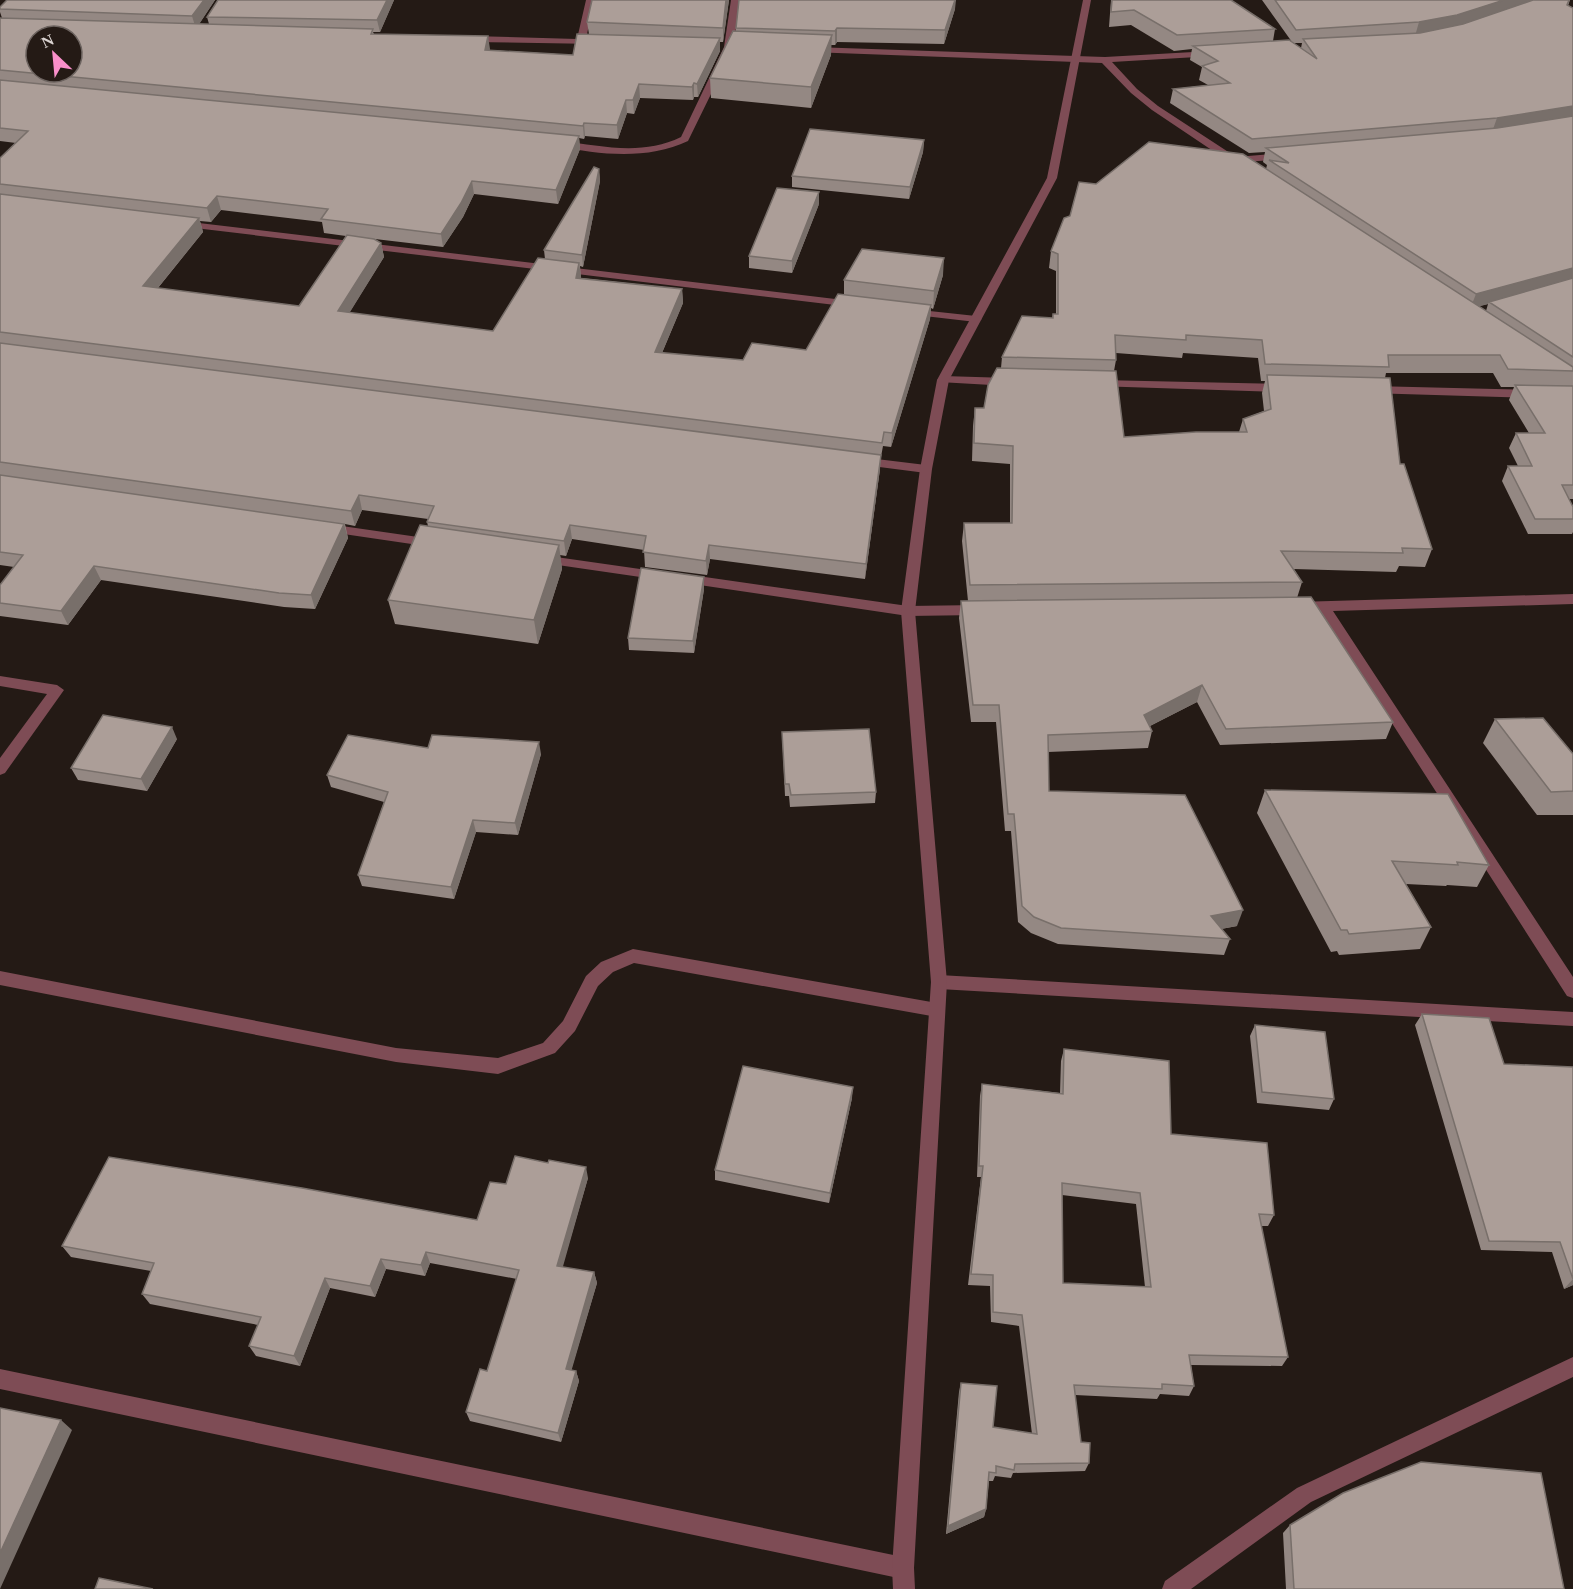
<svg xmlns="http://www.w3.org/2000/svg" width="1573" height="1589" font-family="'Times New Roman',serif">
<rect width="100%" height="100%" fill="#241a15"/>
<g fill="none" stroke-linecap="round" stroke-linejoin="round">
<path fill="#7e4c55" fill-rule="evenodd" d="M586,0H594L586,39L597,40V44L471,42L467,39L471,36L577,39Z
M731,0H739L734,47L688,141C648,160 600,155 558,146V142L561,141C602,146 642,156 681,137L724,47Z
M813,47L1105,57L1211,51L1216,54L1214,56L1112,62L1137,89L1158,106L1236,157L1284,153L1289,156L1284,159L1231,163L1152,110L1131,93L1102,63L810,52L808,50Z
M182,221L852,301L858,304L852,307L178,226V222Z
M911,309L976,316L982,319L976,322L907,314L905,312Z
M943,376L1009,378L1015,382L1009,386L939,382L937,380Z
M1099,380L1282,384L1288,388L1282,392L1095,386L1093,384Z
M1372,386L1531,390L1537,394L1531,398L1368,393L1366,390Z
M860,457L926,465L932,469L926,473L856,464L854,461Z
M328,524L432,539L438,543L432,547L323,531L322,528L323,525Z
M542,555L661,572L668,576L661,580L537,562L535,559Z
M684,574L908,606L979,605L986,610L979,615L908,616L679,582L677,579Z
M1573,594V604L1333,611L1573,977V998L1567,996L1320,611L1297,612L1290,607L1297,602Z
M0,676L57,685L64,690L5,773L0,775V758L47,694L0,686Z
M633,949L937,1003L943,1005L945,1010L943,1015L937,1017L634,963L613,972L598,986L575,1031L555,1053L498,1074L396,1062L0,985V971L396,1048L498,1058L543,1043L563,1021L586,976L601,962Z
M939,975L1573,1012V1026L939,989L933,987L931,982L933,977Z
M1573,1357V1377L1311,1502L1191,1589H1162L1165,1581L1297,1488Z
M0,1369L903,1557L910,1561L914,1568L910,1575L903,1579L0,1389Z"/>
<path fill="#7e4c55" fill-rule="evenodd" d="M1083,0H1091L1057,178L949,380L932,469L915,611L947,982L914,1568L915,1589H893L892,1568L931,982L901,611L920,469L937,380L1047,178Z"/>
</g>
<path fill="#948883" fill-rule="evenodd" d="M215,0L199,24H209L207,17L394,0L380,32H373L374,34L490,50L573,55L589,34L587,22L729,0L723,42H720V51L698,97H694L693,100L640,98L634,114L627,113L618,139L585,136L584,139L579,138L580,149L558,204L474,194L463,217L443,247L375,239L381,243L384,257L349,313L493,331L545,259L544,250L599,169L600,181L583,267L580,266L581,278L682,289L683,303L662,353L743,360L806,350L844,294V280L943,275L933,309L931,308L930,319L891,447L883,446L881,457H880V469L865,579L710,559L707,575L645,567L644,550L572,539L566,556L560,555L562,569L538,644L395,624L388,600L428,526L427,522L428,519L362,510L355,526L345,524L348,538L315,609L284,607L101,580L68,625L0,616V585L14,567L0,565V158L16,143L0,141V18H2L0,12V7ZM221,210L322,222L324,233L346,236L299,306L158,288L203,232L200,221L211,222Z
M1111,0H1231L1275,29L1273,41L1292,42L1262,0H1570L1568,6L1573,8V499H1569L1573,507V532L1572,534H1528L1502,481L1508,466H1518L1509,448L1516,433H1529L1509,400L1514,387H1501L1493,373H1386L1385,378L1400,464L1432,549L1425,567L1399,566L1396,572L1294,569L1302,582L1297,598L1393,722L1386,739L1220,745L1197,702L1150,726L1152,731L1148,748L1048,752L1049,791L1237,926L1221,929L1230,939L1224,955L1058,944L1031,933L1018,922L1011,831H1005L996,722H971L959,618L961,601H968L962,541L964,523H1010V464L972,461L973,426L975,408H984L1001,368L1002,357L1052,318L1053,314H1056V271L1049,268L1051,251L1070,216L1096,184L1266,169L1267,165L1263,162L1265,152L1249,153L1170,103L1173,89L1208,85L1199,80L1202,67L1190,60L1192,49L1174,51L1131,25L1109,27ZM1293,43H1302L1301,48ZM1488,304L1486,311L1479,306ZM1116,353L1182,358L1183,353L1258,358L1261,381H1265L1262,393L1264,411L1243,419L1239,432L1124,437L1114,371L1116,360Z
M955,9L944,44L837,42L835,45H831V55L811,108L711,98L710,78L736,32V28Z
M924,140L923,152L909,199L792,187V176Z
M819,204L792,273L749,268V256Z
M704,589L694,653L629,650L628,638Z
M1495,719L1573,754V815H1537L1483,743Z
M782,732L876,792L875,803L790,807L789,796H785Z
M177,739L147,791L78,780L71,768Z
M428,748L541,754L518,835L476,832L454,899L362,886L358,875L384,802L331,787L327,775Z
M1265,790L1489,865L1477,887L1447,885L1446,886L1406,884L1431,927L1420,949L1339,955L1337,951L1331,952L1257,813Z
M1422,1014L1504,1064L1573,1067V1285L1564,1289L1552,1252L1481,1250L1415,1025Z
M1255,1025L1334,1099L1329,1110L1257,1103L1250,1036Z
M1064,1049L1274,1215L1268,1226H1261L1288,1357L1282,1366L1191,1365L1194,1386L1189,1396L1160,1394L1157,1399L1075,1395L1081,1442L1089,1463L1085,1471L1013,1473L1011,1478L995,1476L993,1481H989L986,1509L984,1517L946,1534L959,1392L961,1383L993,1427L1032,1434L1019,1326L991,1322L990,1286L968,1285L981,1177H977L980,1096L982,1084L1060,1093L1061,1061ZM1062,1195L1136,1204L1145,1287L1063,1283Z
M852,1098L829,1203L715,1180V1170Z
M588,1178L562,1267L594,1272L597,1283L571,1370L576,1371L579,1381L561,1442L470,1421L466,1412L487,1371L517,1279L430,1263L425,1276L386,1269L375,1297L330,1288L300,1366L256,1356L249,1346L258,1325L150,1304L142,1294L151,1271L71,1257L62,1246L477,1220L506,1184Z
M1290,1525L1564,1589H1286L1283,1533Z"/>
<path fill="#786f6a" d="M204,0H215L196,29L192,16Z
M387,0H394L380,32L377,20Z
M726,0H729L723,42V28Z
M955,0H956L955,9L944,44L945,30Z
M1504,0H1541L1452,29L1415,36L1419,22Z
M837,28V42L835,45V31Z
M832,35L831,55L811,108V87Z
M488,36L490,49L487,63L485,50Z
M720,38V51L698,97L697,84Z
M694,83V97L693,100L692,87Z
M639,84L640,98L634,114L633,100Z
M626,100L627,113L618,139L617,125Z
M1573,106V120L1492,132L1497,118Z
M584,123L585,136L584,139L583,126Z
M579,136L580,149L558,204L556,190Z
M924,140L923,152L909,199L910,187Z
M599,169L600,181L583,267L582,255Z
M472,181L474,194L463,217L443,247L441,234Z
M819,192V204L792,273V261Z
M217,196L221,210L211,222L207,208Z
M199,218L203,232L148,300L143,286Z
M381,243L384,257L342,325L338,311Z
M944,258L943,275L933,309L934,291Z
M579,263L581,277L578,292L576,278Z
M1573,268V281L1489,302L1488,304L1470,309L1476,294Z
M682,289L683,303L656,367L655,352Z
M931,305L930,319L891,447L892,433Z
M881,455L880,469L865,579L866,564Z
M359,495L362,510L355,526L351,511Z
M344,524L348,538L315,609L311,595Z
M570,525L572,539L566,556L564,541Z
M559,545L562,569L538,644L534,620Z
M709,545L710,559L707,575L706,561Z
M94,566L101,580L68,625L61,611Z
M704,577V589L694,653L693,641Z
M1202,685L1197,702L1140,731L1144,715Z
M172,727L177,739L147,791L141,779Z
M539,742L541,754L518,835L515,823Z
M473,820L476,832L454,899L451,887Z
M1243,910L1237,926L1205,932L1211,916Z
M853,1087L852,1098L829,1203L830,1193Z
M586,1167L588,1178L560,1277L557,1266Z
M426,1252L430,1263L425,1276L421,1265Z
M381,1259L386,1269L375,1297L370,1286Z
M594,1272L597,1283L569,1379L566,1369Z
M325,1278L330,1288L300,1366L294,1356Z
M1573,1279V1285L1564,1289Z
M576,1371L579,1381L561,1442L558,1433Z
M61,1420L72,1430L0,1589V1553Z
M986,1509L984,1517L946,1534L948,1526Z"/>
<path fill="#ac9e98" stroke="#786f6a" stroke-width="1.5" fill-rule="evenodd" d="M7,0H204L192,16L0,9V7Z
M218,0H387L377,20L207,17Z
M592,0H726L723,28L587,22Z
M739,0H955L945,30L837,28L835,31L736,28Z
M1112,0H1231L1275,29L1177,35L1134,10L1111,12Z
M1275,0H1504L1457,15L1419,22L1296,30Z
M1533,0H1569L1567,5L1573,8V106L1497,118L1252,139L1173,89L1230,83L1202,66L1218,61L1193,46L1289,40L1317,59L1303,39L1420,33L1463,24Z
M0,18L373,29L371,34L488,36L485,50L573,55L577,34L720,38L697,84L694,83L692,87L639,84L633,100H626L617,125L584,123L583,126L0,70ZM36,36H72V72H36Z
M733,31L832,35L811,87L710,78Z
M0,80L579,136L556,190L472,181L461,203L441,234L321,219L328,209L217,196L207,208L0,184V158L28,131L0,128Z
M1573,116V268L1476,294L1269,160L1289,163L1266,148L1497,128Z
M810,129L924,140L910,187L792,176Z
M1149,142L1243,154L1573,367V371L1508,369L1500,355H1388L1389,367L1265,364L1262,340L1186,335V340L1115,335L1116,360L1002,357L1022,316L1053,318V314H1058V254L1051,251L1064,218L1070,216L1079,182L1096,184Z
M594,167L599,169L582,255L544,250Z
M777,188L819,192L792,261L749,256Z
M0,194L199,218L143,286L299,306L347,235L374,239L381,243L338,311L493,331L538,258L579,263L576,278L682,289L655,352L743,360L752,343L806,350L838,294L931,305L892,433L884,432L882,443L0,332Z
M862,249L944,258L934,291L844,280Z
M1573,278V357L1489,302Z
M0,343L881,455L866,564L709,545L706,561L643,552L646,536L570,525L564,541L427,522L434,506L359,495L351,511L0,462Z
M997,368L1116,371L1124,437L1196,432H1247L1243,419L1271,409L1267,375L1390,378L1400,464H1404L1432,549L1402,548L1403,553L1281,551L1302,582L970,585L964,523H1012L1013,446L974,443L975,408H984L988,385Z
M1515,385L1573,386V485H1562L1573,507V519H1535L1508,466H1532L1516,433H1545Z
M0,475L344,524L311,595L279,593L94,566L61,611L0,603V585L23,555L0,552Z
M420,525L559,545L534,620L388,600Z
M641,568L704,577L693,641L628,638Z
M1311,597L1393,722L1226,729L1202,685L1144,715L1152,731L1048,735L1049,791L1185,795L1243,910L1211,916L1230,939L1061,928L1034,917L1022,906L1014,814H1008L999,705H973L961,601Z
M103,715L172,727L141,779L71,768Z
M1543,718L1573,754V791L1551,792L1495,719Z
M869,729L876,792L791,795L789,784H785L782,732Z
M348,735L428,748L432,735L539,742L515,823L473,820L451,887L358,875L388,792L327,775Z
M1265,790L1448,794L1489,865L1457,862L1458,865L1392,861L1431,927L1349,934L1347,930H1341Z
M1422,1014L1489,1018L1504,1064L1573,1067V1279L1560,1242L1489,1241Z
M1255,1025L1325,1032L1334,1099L1262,1092Z
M1064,1049L1169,1061L1171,1134L1267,1143L1274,1215L1259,1214L1288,1357L1189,1355L1194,1386L1162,1384V1389L1074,1385L1081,1442L1090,1443L1089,1463L1015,1464L1014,1470L996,1466V1473L989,1472L986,1509L948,1526L961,1383L997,1386L993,1427L1037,1434L1022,1315L993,1312V1275L971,1274L983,1166H979L982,1084L1063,1094ZM1062,1183L1140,1193L1151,1287L1063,1283Z
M743,1066L853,1087L830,1193L715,1170Z
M515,1156L548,1163L549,1160L586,1167L557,1266L594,1272L566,1369L576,1371L558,1433L466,1412L480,1369L487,1371L519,1270L426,1252L421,1265L381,1259L370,1286L325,1278L294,1356L249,1346L261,1317L142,1294L154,1263L62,1246L109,1157L302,1188L477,1220L490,1182L506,1184Z
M0,1408L61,1420L0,1553Z
M1421,1462L1541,1473L1564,1589H1294L1290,1525L1343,1493Z
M99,1578L153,1589H95Z"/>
<g transform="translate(54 54) rotate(334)"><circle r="28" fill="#241a15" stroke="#6d6460" stroke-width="1.5"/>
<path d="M0-4.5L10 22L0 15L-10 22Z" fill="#f98fca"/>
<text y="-9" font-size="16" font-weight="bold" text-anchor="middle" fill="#dbd4d1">N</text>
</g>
</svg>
